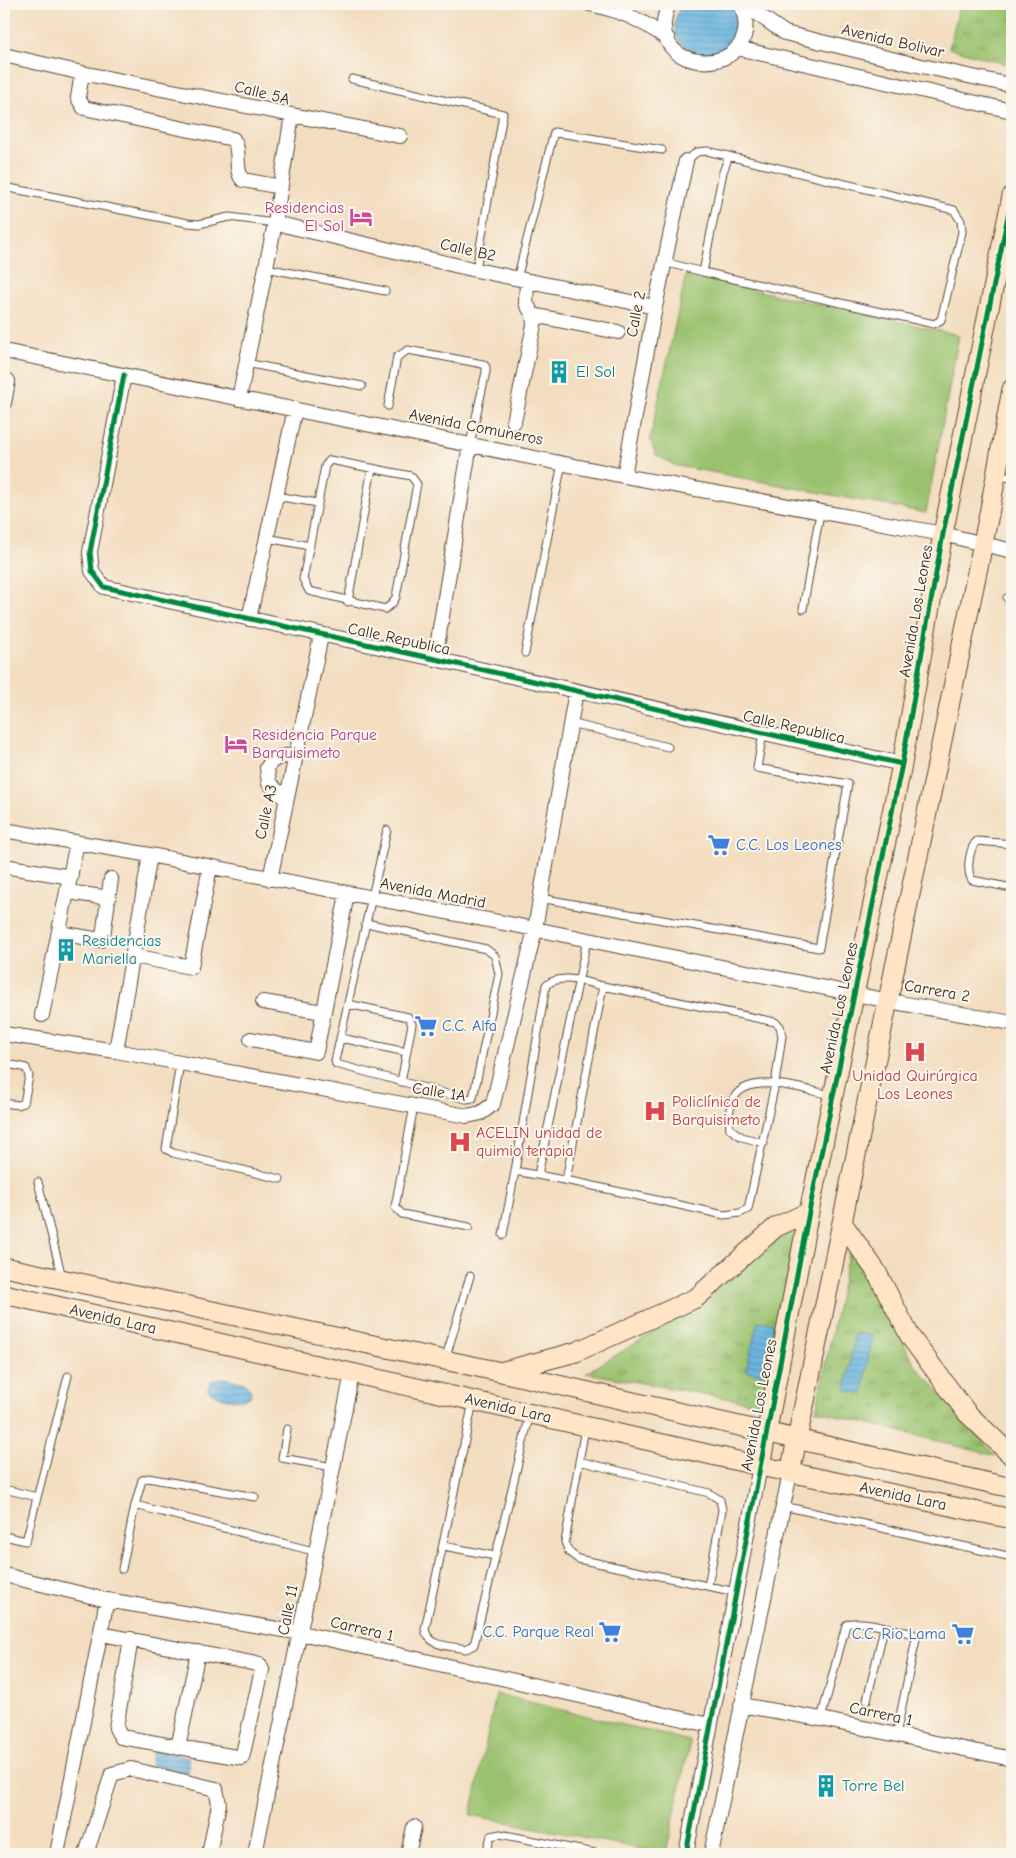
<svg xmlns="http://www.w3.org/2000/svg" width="1016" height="1858" font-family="'Comic Neue',sans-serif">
<defs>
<pattern id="park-tufts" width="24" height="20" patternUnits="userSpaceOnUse" patternTransform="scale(1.25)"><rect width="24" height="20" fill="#9ac26e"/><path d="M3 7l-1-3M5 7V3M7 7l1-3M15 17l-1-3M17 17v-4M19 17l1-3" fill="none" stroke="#7f9e5a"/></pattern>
<pattern id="water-rules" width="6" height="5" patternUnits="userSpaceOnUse" patternTransform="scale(1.25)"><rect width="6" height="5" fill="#67b4e0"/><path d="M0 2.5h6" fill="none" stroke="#5693b5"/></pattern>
</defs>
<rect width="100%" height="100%" fill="#fbf7ec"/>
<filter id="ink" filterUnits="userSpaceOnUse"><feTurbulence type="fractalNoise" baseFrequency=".02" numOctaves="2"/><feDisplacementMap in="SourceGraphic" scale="10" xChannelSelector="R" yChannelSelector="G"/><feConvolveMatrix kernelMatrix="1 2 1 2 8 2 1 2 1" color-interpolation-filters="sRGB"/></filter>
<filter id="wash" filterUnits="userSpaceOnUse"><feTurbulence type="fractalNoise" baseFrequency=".0096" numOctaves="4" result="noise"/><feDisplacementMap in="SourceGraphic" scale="20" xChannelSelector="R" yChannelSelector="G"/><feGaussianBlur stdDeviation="1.12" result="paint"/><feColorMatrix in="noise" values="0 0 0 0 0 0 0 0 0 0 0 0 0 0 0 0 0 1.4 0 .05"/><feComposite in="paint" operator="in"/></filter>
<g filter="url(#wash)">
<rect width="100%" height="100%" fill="#f3ddc0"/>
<path fill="#9ac26e" stroke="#6a7646" d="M686,275L959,335L926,513L674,465L656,455L650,439Z
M496,1694L690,1741L666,1854L471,1815Z"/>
<path fill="url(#park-tufts)" stroke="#6a7646" d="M960,4H1012V66L949,48Z
M797,1225L765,1405L586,1373L683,1315Z
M850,1245L916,1366L996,1456L816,1410Z"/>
<path fill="url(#water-rules)" stroke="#516f7f" d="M683,4H729C735,11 738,20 737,29C730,78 649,51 683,4Z
M758,1321L774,1323L762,1376L746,1370Z
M855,1333L872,1336L863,1394L846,1390Z
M223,1378L245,1383L251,1391L250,1397C234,1403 222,1399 208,1390L211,1381Z
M153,1750L190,1758L187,1773L150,1765Z"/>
</g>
<g filter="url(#ink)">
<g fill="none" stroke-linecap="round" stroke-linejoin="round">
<defs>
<path id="lane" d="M352,79L503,114L476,270
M686,161L697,152L707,151L954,210L961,221L962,232L941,320L934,324L703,272
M4,187L188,223L199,224L229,217L275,223
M664,262L703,272L723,172L729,156
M266,268L385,291
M517,279L554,132L662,150
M246,363L362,386
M388,406L397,357L408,350L483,364L486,367V372L470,444
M998,476L1012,478
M275,496L318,503L325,466L330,460L411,476L417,484L396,597L392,604L385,609L309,591L303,579L318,503
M267,538L310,546
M1007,598L1012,599
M348,602L372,468
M803,609L820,513
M525,653L562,463
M570,723L668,747
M1012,844L977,841C969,848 966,871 972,880L1012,888
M540,898L819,948L848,784L757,768L763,733
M366,923L486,949L495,956L499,974L473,1098L466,1099L336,1064L335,1061L387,830
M348,1004L408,1017L412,1024L401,1082
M341,1038L406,1052
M4,1063L26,1068L29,1076L24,1103L18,1105L4,1103
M180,1063L166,1149L173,1153L280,1179
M414,1106L395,1207L402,1214L469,1227
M764,1143L742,1137L730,1129C721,1062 792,1087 831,1095
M538,1175L587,940
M566,1180L603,986C584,982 562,973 546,985L515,1171L580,1183L724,1215L740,1213L748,1209L775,1084L782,1036L780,1026L775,1022L603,986
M38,1182L62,1277
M503,1235L515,1171
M445,1360L470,1276
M473,1402L425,1629C428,1647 451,1646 466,1649L474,1645L530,1414
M585,1428L565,1542L569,1552L578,1559L736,1592
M287,1429L282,1458L333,1467
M579,1461L709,1493L720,1500L722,1510L708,1586
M4,1489L37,1497
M255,1497L148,1478L142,1480L135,1505L317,1552
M783,1506L1012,1557
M4,1536L26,1541L68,1376
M444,1546L495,1556
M122,1569L135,1505
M867,1700L884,1628
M821,1719L846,1625C855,1617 900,1631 913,1634L916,1639L896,1735
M486,1854L491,1836L500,1834L600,1854"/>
<path id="street" d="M590,4C624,12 640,19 668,39
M669,4C637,79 771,82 741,4
M743,4L785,33L908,63L1010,85L1012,87
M737,48L1012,111
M4,55L82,73L292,115L275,223L239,399
M82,73L78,98L84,108L233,139C242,151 233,169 243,180L281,187
M292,115L400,136
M275,223L476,270L655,307
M533,315L618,332
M4,351L624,476L943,534L1012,551
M124,375L90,552L92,571L104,587L435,659L902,764
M4,403L8,381
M514,422L534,325L533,315L526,303L527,281
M624,476L655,307L686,161
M249,619L295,409
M435,659L470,444
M286,799L269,783L267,768C273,756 284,756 296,755
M4,830L150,855L535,929L889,1001L1012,1023
M150,855L116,1051L467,1116L481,1113L493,1104L535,929L576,691
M4,866L71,877
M270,879L321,636
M68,892L109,898
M60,933L100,940L103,936L111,879
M133,956L191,967L210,867
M263,1002L323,1012
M42,1015L77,842
M4,1034L116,1051
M251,1039L316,1052L347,894
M4,1575L107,1600L301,1633L710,1725
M101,1634L252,1663L260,1665L262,1670L242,1758L121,1737L116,1728L131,1639
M741,1705L821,1719L1012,1759
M178,1748L198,1652
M57,1854L107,1600
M86,1854L112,1774L131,1769L216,1789L219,1804L209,1854
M255,1854L352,1373
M408,1854L414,1827
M686,1854L760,1466
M711,1854L790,1473"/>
<path id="secondary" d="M843,1224L876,1271L911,1338L967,1413L1012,1456
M4,1267L501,1372L1012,1488
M4,1294L760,1466L1012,1519
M504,1371L576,1352L696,1298L776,1227L809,1212
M760,1466L809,1212L902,764L943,534L1012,196
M790,1473L989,514L1012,389"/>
</defs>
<use href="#lane" stroke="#574536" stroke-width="9"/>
<use href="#street" stroke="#574536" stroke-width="16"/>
<use href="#secondary" stroke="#574536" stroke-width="21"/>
<use href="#lane" stroke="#fff" stroke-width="7"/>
<use href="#street" stroke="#fff" stroke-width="14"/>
<use href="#secondary" stroke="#ffe4c6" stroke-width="19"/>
<defs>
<path id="cycleway" d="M124,375L90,552L92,571L104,587L435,659L902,764
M686,1854L809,1212L902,764L943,534L1012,196"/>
</defs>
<use href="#cycleway" stroke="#fbf7ec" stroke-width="8"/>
<use href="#cycleway" stroke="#00873e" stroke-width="5"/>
</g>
</g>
<defs>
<symbol id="hotel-bare" viewBox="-9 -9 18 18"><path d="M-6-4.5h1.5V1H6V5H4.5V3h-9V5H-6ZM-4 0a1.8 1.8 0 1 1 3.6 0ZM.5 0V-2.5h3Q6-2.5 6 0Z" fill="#d1479c" stroke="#fbf7ec" stroke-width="2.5" paint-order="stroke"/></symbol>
<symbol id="building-bare" viewBox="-9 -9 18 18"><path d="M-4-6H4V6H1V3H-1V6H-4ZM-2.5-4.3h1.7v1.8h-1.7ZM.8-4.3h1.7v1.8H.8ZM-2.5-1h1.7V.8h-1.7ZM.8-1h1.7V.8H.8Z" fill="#0f9aa8" stroke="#fbf7ec" stroke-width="2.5" paint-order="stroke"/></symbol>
<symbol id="supermarket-bare" viewBox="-9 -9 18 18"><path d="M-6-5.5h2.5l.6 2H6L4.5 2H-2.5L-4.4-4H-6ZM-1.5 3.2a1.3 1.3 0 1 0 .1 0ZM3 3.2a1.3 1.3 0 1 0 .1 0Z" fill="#3f7fe0" stroke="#fbf7ec" stroke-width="2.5" paint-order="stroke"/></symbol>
<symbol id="hospital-bare" viewBox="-9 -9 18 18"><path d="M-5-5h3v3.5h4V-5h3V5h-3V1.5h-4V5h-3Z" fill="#e0444e" stroke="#fbf7ec" stroke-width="2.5" paint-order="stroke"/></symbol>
</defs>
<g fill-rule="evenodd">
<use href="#hotel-bare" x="345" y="201" width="32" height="32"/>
<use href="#building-bare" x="543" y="356" width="32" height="32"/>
<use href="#hotel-bare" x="220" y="728" width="32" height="32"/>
<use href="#supermarket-bare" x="703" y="829" width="32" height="32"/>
<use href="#building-bare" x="50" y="934" width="32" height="32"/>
<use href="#supermarket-bare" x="410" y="1010" width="32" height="32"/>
<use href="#hospital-bare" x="899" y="1036" width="32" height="32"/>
<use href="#hospital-bare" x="639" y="1095" width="32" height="32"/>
<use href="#hospital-bare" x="444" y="1126" width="32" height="32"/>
<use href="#supermarket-bare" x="594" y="1616" width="32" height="32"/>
<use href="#supermarket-bare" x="947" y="1618" width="32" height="32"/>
<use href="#building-bare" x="810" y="1770" width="32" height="32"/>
</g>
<g text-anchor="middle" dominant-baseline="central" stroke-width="4" stroke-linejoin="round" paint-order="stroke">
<g font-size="16" fill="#3b2a1e" stroke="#fbf7ec">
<text transform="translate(893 41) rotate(13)">Avenida Bolivar</text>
<text transform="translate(262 93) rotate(14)">Calle 5A</text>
<text transform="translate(468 250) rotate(13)">Calle B2</text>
<text transform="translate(636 314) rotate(-79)">Calle 2</text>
<text transform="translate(476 427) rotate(11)">Avenida Comuneros</text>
<text transform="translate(916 611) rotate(-80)">Avenida Los Leones</text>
<text transform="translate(399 639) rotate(12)">Calle Republica</text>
<text transform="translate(794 727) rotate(13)">Calle Republica</text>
<text transform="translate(266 812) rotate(-78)">Calle A3</text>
<text transform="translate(433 893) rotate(11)">Avenida Madrid</text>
<text transform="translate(937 991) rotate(10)">Carrera 2</text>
<text transform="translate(839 1008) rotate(-78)">Avenida Los Leones</text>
<text transform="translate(439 1092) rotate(9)">Calle 1A</text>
<text transform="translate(113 1319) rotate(13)">Avenida Lara</text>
<text transform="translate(759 1405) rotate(-79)">Avenida Los Leones</text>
<text transform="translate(508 1408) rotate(13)">Avenida Lara</text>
<text transform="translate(903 1496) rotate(12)">Avenida Lara</text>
<text transform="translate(288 1610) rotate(-79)">Calle 11</text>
<text transform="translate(362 1629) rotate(13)">Carrera 1</text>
<text transform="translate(881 1714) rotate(12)">Carrera 1</text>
</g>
<g font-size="16" fill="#b23c85" stroke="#fbf7ec" text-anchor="end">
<text x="344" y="208">Residencias<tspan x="344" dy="18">El Sol</tspan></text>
<text x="252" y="735" text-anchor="start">Residencia Parque<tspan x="252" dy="18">Barquisimeto</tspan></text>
</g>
<g font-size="16" fill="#0d838f" stroke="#fbf7ec" text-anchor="start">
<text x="576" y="372">El Sol</text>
<text x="82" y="941">Residencias<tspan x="82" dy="18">Mariella</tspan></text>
<text x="842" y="1786">Torre Bel</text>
</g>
<g font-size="16" fill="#366cbe" stroke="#fbf7ec" text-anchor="start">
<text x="736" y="845">C.C. Los Leones</text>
<text x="442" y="1026">C.C. Alfa</text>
<text x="594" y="1632" text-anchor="end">C.C. Parque Real</text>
<text x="946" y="1634" text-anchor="end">C.C. Rio Lama</text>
</g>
<g font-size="16" fill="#be3a42" stroke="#fbf7ec" text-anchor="start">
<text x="915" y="1076" text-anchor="middle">Unidad Quirúrgica<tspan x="915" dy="18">Los Leones</tspan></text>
<text x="672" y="1102">Policlínica de<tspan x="672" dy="18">Barquisimeto</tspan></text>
<text x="476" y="1133">ACELIN unidad de<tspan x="476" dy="18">quimio terapia</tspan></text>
</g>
</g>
<rect width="1016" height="1858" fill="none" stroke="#fbf7ec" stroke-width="20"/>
</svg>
